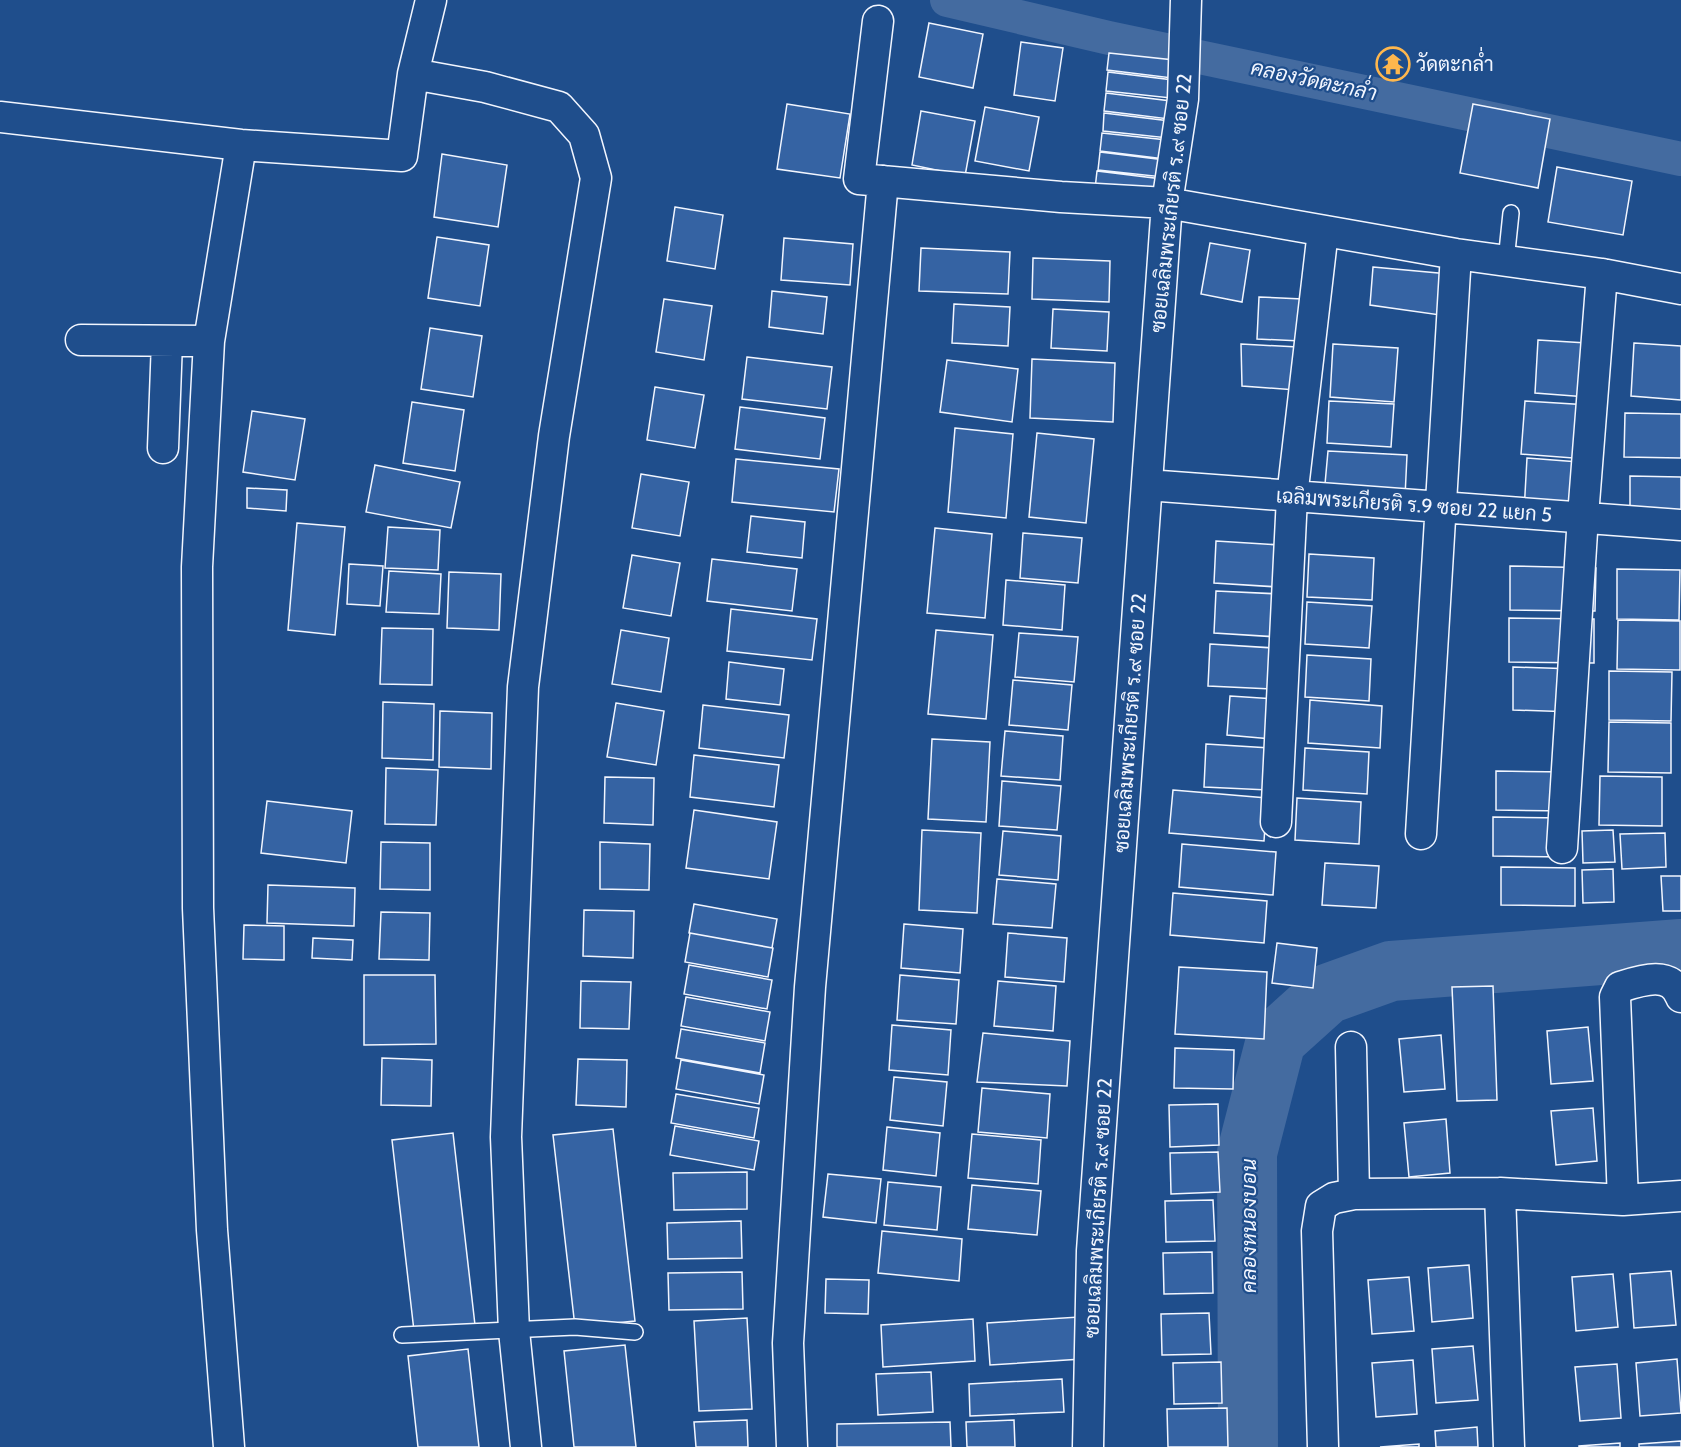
<svg xmlns="http://www.w3.org/2000/svg" width="1681" height="1447" font-family="Cabin,Sarabun,sans-serif">
<rect width="100%" height="100%" fill="#1f4e8c"/>
<g fill="none" stroke-linecap="round" stroke-linejoin="round">
<path stroke="#446ba0" stroke-width="34" d="M947,0L1109,38L1681,159"/>
<path stroke="#446ba0" stroke-width="60" d="M1248,1447L1247,1153L1276,1040L1327,994L1391,971L1681,949"/>
</g>
<path fill="#3563a3" stroke="#f2f6ff" stroke-width="1.5" d="M929,23L983,34L973,88L919,77Z
M1021,42L1063,48L1055,101L1014,95Z
M1109,53L1174,60L1172,78L1107,70Z
M1108,72L1173,80L1171,98L1106,91Z
M1106,93L1171,101L1169,119L1104,111Z
M787,104L850,114L840,178L777,169Z
M1473,104L1550,119L1538,188L1460,173Z
M985,107L1039,117L1029,171L975,161Z
M921,111L975,121L965,176L912,165Z
M1104,113L1170,121L1168,138L1103,131Z
M1102,133L1167,140L1165,159L1100,151Z
M1100,152L1165,160L1163,177L1098,170Z
M442,154L507,165L498,227L434,217Z
M1557,167L1632,181L1623,235L1548,222Z
M1097,171L1162,179L1160,197L1095,189Z
M675,207L723,215L715,269L667,261Z
M437,237L489,245L480,306L428,298Z
M784,238L853,244L850,285L781,280Z
M1210,243L1250,250L1242,302L1201,294Z
M921,248L1010,252L1008,294L919,291Z
M1033,258L1110,261L1109,302L1032,299Z
M1373,267L1449,274L1447,316L1370,305Z
M772,291L827,297L823,334L769,327Z
M1259,297L1324,300L1321,342L1257,339Z
M664,299L712,306L704,360L656,352Z
M954,304L1010,307L1008,346L952,343Z
M1053,309L1109,312L1107,351L1051,348Z
M430,328L482,336L473,397L421,389Z
M1538,340L1603,344L1600,398L1535,393Z
M1634,343L1681,346V400L1631,396Z
M1241,344L1298,347L1296,390L1242,386Z
M1333,344L1398,348L1394,402L1330,397Z
M747,357L832,367L827,409L742,399Z
M1032,359L1115,363L1113,422L1030,418Z
M947,360L1018,369L1012,422L940,412Z
M655,387L704,395L695,448L647,440Z
M1329,401L1394,404L1391,447L1327,443Z
M1525,401L1589,405L1586,459L1521,454Z
M412,402L464,410L455,471L403,463Z
M740,407L825,418L820,459L735,449Z
M252,411L305,419L295,480L243,472Z
M1625,413L1681,414V458L1624,457Z
M955,428L1013,434L1006,518L948,512Z
M1037,433L1094,439L1086,523L1029,517Z
M1328,451L1407,455L1405,497L1324,495Z
M1527,458L1592,463L1589,516L1524,512Z
M736,459L839,469L834,512L732,502Z
M375,465L460,482L451,528L366,512Z
M641,474L689,482L680,536L632,528Z
M1630,476L1681,477V521L1630,520Z
M247,488L287,490L286,511L247,508Z
M751,516L805,522L802,558L747,552Z
M297,523L345,527L335,635L288,630Z
M388,527L440,530L438,570L385,568Z
M935,528L992,534L985,618L927,613Z
M1023,533L1082,538L1078,583L1020,578Z
M1216,541L1280,545L1278,587L1214,583Z
M1309,554L1374,558L1372,600L1307,597Z
M632,555L680,563L671,616L623,608Z
M712,559L797,569L792,611L707,601Z
M349,564L383,566L380,606L347,604Z
M1510,566L1596,568L1595,611L1510,610Z
M1617,569L1680,570L1679,620L1617,619Z
M389,571L441,574L439,614L386,612Z
M449,572L501,574L499,630L447,628Z
M1006,580L1065,585L1062,630L1003,625Z
M1216,591L1280,594L1278,637L1214,633Z
M1307,602L1372,606L1369,648L1305,644Z
M731,609L817,619L812,660L727,651Z
M1509,618L1594,619V663L1509,662Z
M1618,620L1680,621V670L1617,669Z
M382,628L433,629L432,685L380,684Z
M621,630L669,638L661,692L612,684Z
M936,630L993,635L986,719L928,714Z
M1019,633L1078,637L1074,682L1015,677Z
M1210,644L1274,648L1272,689L1208,686Z
M1307,655L1371,659L1369,701L1305,697Z
M729,662L784,669L780,705L726,699Z
M1513,667L1575,669L1574,712L1513,710Z
M1609,671L1672,672L1671,721L1609,720Z
M1013,680L1072,685L1068,730L1009,725Z
M1230,696L1274,699L1272,739L1227,735Z
M1310,700L1382,706L1380,748L1308,743Z
M383,702L434,704L433,760L382,758Z
M616,703L664,711L656,765L607,757Z
M703,705L789,715L784,758L699,748Z
M440,711L492,713L491,769L439,767Z
M1609,722L1671,723V773L1608,772Z
M1005,731L1063,736L1060,780L1001,776Z
M932,739L990,742L986,822L928,819Z
M1206,744L1270,748L1268,790L1204,787Z
M1305,748L1369,752L1367,794L1303,790Z
M694,755L779,765L774,807L690,797Z
M386,768L438,770L436,825L385,824Z
M1496,771L1569,772V811L1496,810Z
M1600,776L1662,777V826L1599,825Z
M605,777L654,778L653,825L604,823Z
M1002,781L1061,786L1057,830L999,826Z
M1173,790L1267,798L1264,841L1169,833Z
M1297,798L1361,802L1359,844L1295,840Z
M267,801L352,811L346,863L261,853Z
M694,810L777,822L769,879L686,868Z
M1493,817L1567,818V857L1493,856Z
M922,830L981,833L977,913L919,910Z
M1613,830L1615,862L1583,863L1582,831Z
M1003,831L1061,836L1058,880L999,875Z
M1665,833L1666,867L1622,869L1620,834Z
M381,842L430,843V890L380,889Z
M600,842L650,844L649,890L600,889Z
M1182,844L1276,852L1273,895L1179,887Z
M1325,863L1379,866L1376,908L1322,905Z
M1501,867L1575,868V906L1501,905Z
M1613,869L1614,902L1583,903L1582,870Z
M1661,876H1681V911H1663Z
M997,879L1056,884L1052,928L993,924Z
M268,885L355,888L354,926L267,923Z
M1173,893L1267,901L1264,943L1170,935Z
M694,904L777,919L772,948L689,933Z
M584,910L634,911L633,958L583,956Z
M381,912L430,913L429,960L379,959Z
M904,924L963,929L960,973L901,968Z
M244,925L284,926V960L243,959Z
M690,933L773,948L768,977L685,962Z
M1008,933L1067,938L1064,982L1005,977Z
M313,938L353,940L352,960L312,958Z
M1277,943L1317,948L1313,988L1272,983Z
M689,965L772,980L767,1009L684,994Z
M1179,967L1267,972L1264,1039L1175,1034Z
M364,975H435L436,1044L364,1045Z
M900,975L959,980L956,1024L897,1020Z
M581,981L631,982L629,1029L580,1028Z
M998,981L1056,986L1053,1031L994,1026Z
M1493,986L1497,1100L1457,1101L1452,987Z
M686,997L770,1012L765,1041L681,1026Z
M892,1025L951,1030L948,1075L889,1070Z
M1588,1027L1593,1081L1551,1084L1547,1031Z
M681,1029L765,1043L760,1073L676,1058Z
M983,1033L1070,1041L1067,1086L977,1082Z
M1441,1035L1445,1089L1404,1092L1399,1039Z
M1175,1048L1234,1050L1233,1089L1174,1088Z
M382,1058L432,1060L431,1106L381,1105Z
M578,1059L627,1060L626,1107L576,1105Z
M681,1060L764,1075L759,1104L676,1089Z
M894,1077L947,1082L943,1126L890,1120Z
M982,1088L1050,1094L1047,1138L978,1132Z
M676,1094L759,1108L754,1138L671,1123Z
M1218,1104L1219,1145L1170,1147L1169,1105Z
M1593,1108L1597,1161L1556,1165L1551,1111Z
M1446,1119L1450,1173L1409,1177L1404,1123Z
M675,1126L759,1141L754,1170L670,1155Z
M887,1127L940,1133L936,1176L883,1170Z
M613,1129L635,1321L575,1327L553,1135Z
M453,1133L475,1325L414,1331L392,1140Z
M972,1134L1041,1140L1038,1184L968,1178Z
M1218,1152L1220,1192L1171,1194L1170,1153Z
M747,1172V1209L674,1210L673,1173Z
M828,1174L881,1179L876,1223L823,1217Z
M888,1182L941,1187L937,1230L884,1225Z
M972,1185L1041,1191L1037,1235L968,1229Z
M1213,1200L1215,1241L1166,1242L1165,1201Z
M741,1221L742,1258L668,1259L667,1223Z
M882,1231L962,1239L959,1281L878,1273Z
M1212,1252L1213,1293L1164,1294L1163,1253Z
M1469,1265L1473,1318L1432,1322L1428,1268Z
M1671,1271L1676,1325L1634,1328L1630,1274Z
M742,1272L743,1309L669,1310L668,1273Z
M1613,1274L1618,1327L1576,1331L1572,1277Z
M1409,1277L1414,1331L1372,1334L1368,1280Z
M826,1279L869,1280L868,1314L825,1313Z
M1209,1313L1211,1354L1162,1355L1161,1314Z
M1079,1317L1082,1359L990,1365L987,1323Z
M747,1318L752,1409L699,1411L694,1321Z
M973,1319L975,1361L883,1367L881,1325Z
M625,1345L636,1447H574L564,1351Z
M1473,1346L1478,1400L1436,1403L1432,1349Z
M468,1349L479,1447H418L408,1356Z
M1677,1359L1681,1413L1640,1416L1636,1363Z
M1413,1360L1417,1414L1376,1417L1372,1363Z
M1221,1362L1222,1403L1174,1404L1173,1363Z
M1617,1364L1621,1418L1580,1421L1575,1367Z
M931,1372L933,1412L878,1415L876,1374Z
M1062,1379L1064,1412L970,1416L969,1384Z
M1227,1408L1228,1447H1168L1167,1409Z
M747,1420L748,1447H696L694,1422Z
M1014,1420L1015,1447H967L966,1422Z
M950,1422L951,1447H837V1424Z
M1477,1427L1478,1447H1436L1435,1431Z
M1681,1441V1447H1639V1444Z
M1620,1443V1447H1579V1446Z
M1419,1444V1447H1380Z"/>
<g fill="none" stroke-linecap="round" stroke-linejoin="round">
<defs>
<path id="lane" d="M1506,261L1511,213
M402,1335L575,1327L635,1332"/>
<path id="street" d="M878,21L859,179L1061,197L1167,203L1456,254L1602,274L1681,289
M413,74L485,87L559,107L584,135L596,178L554,436L523,687L506,1137L514,1331L526,1447
M0,117L241,145L402,156L413,74L431,0
M81,340L209,341
M163,448L167,341
M1147,485L1681,525
M1276,822L1292,497L1323,231
M1421,834L1456,254
M1562,848L1583,516L1602,274
M1351,1047L1354,1194
M1500,1193L1509,1447
M1623,1200L1681,1196
M229,1447L212,1230L198,908L197,567L209,341L241,145
M792,1447L788,1343L810,987L883,181
M1088,1447L1092,1251L1167,203L1183,99L1186,0
M1323,1447L1317,1231L1321,1206L1334,1198L1354,1194L1500,1193L1623,1200L1615,997L1620,987C1642,980 1671,970 1681,997"/>
</defs>
<use href="#lane" stroke="#f2f6ff" stroke-width="18"/>
<use href="#street" stroke="#f2f6ff" stroke-width="33"/>
<use href="#lane" stroke="#1f4e8c" stroke-width="15"/>
<use href="#street" stroke="#1f4e8c" stroke-width="30"/>
</g>
<defs>
<symbol id="temple-ring" viewBox="-11 -11 22 22"><circle r="9.5" fill="#1f4e8c" stroke="#ffb74d" stroke-width="1.5"/><path d="M0-6L5-2H3V0L6.5 2.5H4V6H1.5V3h-3V6H-4V2.5H-6.5L-3 0V-2H-5Z" fill="#ffb74d"/></symbol>
</defs>
<g fill-rule="evenodd">
<use href="#temple-ring" x="1374" y="45" width="38" height="38"/>
</g>
<g text-anchor="middle" dominant-baseline="central" stroke-width="4.5" stroke-linejoin="round" paint-order="stroke">
<g font-size="20" fill="#f2f6ff" stroke="#1f4e8c" text-anchor="start">
<text x="1416" y="64">วัดตะกล่ำ</text>
</g>
<g font-size="20" fill="#f2f6ff" stroke="#1f4e8c">
<text transform="translate(1171 203) rotate(-84)">ซอยเฉลิมพระเกียรติ ร.๙ ซอย 22</text>
<text transform="translate(1414 505) rotate(4)">เฉลิมพระเกียรติ ร.9 ซอย 22 แยก 5</text>
<text transform="translate(1130 723) rotate(-86)">ซอยเฉลิมพระเกียรติ ร.๙ ซอย 22</text>
<text transform="translate(1098 1208) rotate(-87)">ซอยเฉลิมพระเกียรติ ร.๙ ซอย 22</text>
</g>
<g font-size="21" font-style="italic" fill="#f2f6ff" stroke="#1f4e8c">
<text transform="translate(1314 80) rotate(12)">คลองวัดตะกล่ำ</text>
<text transform="translate(1248 1226) rotate(-90)">คลองหนองบอน</text>
</g>
</g>
</svg>
